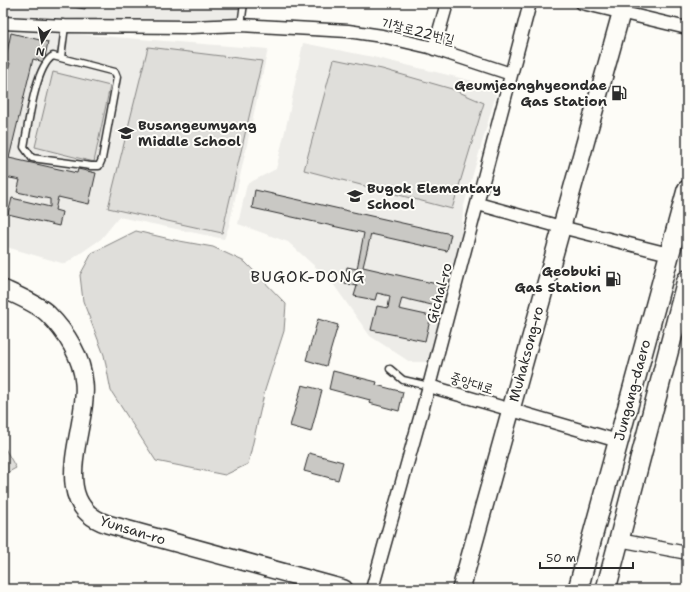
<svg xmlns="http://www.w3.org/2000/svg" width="690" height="592" font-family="'Shantell Sans','Poor Story',sans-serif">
<rect width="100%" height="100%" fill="#fdfcf7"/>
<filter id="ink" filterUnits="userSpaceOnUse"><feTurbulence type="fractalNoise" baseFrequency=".025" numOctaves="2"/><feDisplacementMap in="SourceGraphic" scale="8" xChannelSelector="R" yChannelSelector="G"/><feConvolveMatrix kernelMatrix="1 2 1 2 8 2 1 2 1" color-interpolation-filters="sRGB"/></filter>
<g filter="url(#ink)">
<path fill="#edece8" d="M3,3H239L237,18L116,21L3,15Z
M11,29L268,49L229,226L224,239L119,217L101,239L65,264L3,246V47L7,34Z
M303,43L373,57L498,87L463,209L461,240L428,362H410L370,336L331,281L288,242L238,224L247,184L276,169L289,114Z"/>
<path fill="#dfdeda" stroke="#858482" d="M148,47L262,61L222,233L108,208Z
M334,59L382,69L452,89L484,103L452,209L304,170Z
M53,72L110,86L94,162L35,147Z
M136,231L174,240L213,247L245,262L286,304L284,331L265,390L248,464L225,475L156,461L111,391L104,355L83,301L80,275L92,253Z
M3,445L16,468L3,475Z"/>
<path fill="#c9c8c4" stroke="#2b2b2b" d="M48,3H86L85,9Z
M11,33L48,42L44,62L33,59L9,158L77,173L78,169L96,173L89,204L58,197L55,210L62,212L59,226L8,214L12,198L50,207V199L17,192L20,180L5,177L3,182V93L10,63L5,62Z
M255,190L451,234L447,251L371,234L363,267L441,285L436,306L402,298L399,309L431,316L425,341L371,330L377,306L388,308L390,296L377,293L375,300L354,296L357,286L344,283L347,267L357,269L364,233L252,208Z
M318,319L338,325L326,366L306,360Z
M333,371L377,382L376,385L403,392L399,411L369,403L370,400L329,389Z
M302,385L322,390L311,432L290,426Z
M309,453L343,462L338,480L304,471Z"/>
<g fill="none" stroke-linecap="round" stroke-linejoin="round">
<defs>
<path id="lane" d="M241,25L244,3
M53,56L115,72L117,77L102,159L99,166H91L32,158L24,147C28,127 35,66 53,56Z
M61,57L65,26
M390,369L403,380L429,386"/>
<path id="street" d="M582,3L687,28
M3,23L65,26L190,27L241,25L348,31L382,36L429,47L511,74
M434,49L447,3
M478,204L561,227L669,254
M429,386L618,441
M619,540L687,553
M372,589L429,386L530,3"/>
<path id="secondary" d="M3,289C16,295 38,304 48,314C66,332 82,357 84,383C89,427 45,503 107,524L344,589
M461,589L624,3"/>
<path id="primary" d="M578,589L687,190
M606,589L619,540L687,280"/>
</defs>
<use href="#lane" stroke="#2b2b2b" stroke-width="9"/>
<use href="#street" stroke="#2b2b2b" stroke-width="15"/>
<use href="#secondary" stroke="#2b2b2b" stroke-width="20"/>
<use href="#primary" stroke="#2b2b2b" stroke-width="22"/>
<use href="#lane" stroke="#fdfcf7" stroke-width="6"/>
<use href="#street" stroke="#fdfcf7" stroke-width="12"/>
<use href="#secondary" stroke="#fdfcf7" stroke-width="17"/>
<use href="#primary" stroke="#fdfcf7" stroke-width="19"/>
</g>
</g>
<defs>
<symbol id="fuel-bare" viewBox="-9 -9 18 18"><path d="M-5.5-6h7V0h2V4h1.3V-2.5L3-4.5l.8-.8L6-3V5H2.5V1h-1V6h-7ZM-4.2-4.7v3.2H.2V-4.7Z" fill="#2b2b2b" stroke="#fdfcf7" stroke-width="2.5" paint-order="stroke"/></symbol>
<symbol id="school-bare" viewBox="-9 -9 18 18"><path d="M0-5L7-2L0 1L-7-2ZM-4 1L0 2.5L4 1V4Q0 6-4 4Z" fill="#2b2b2b" stroke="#fdfcf7" stroke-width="2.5" paint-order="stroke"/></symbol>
</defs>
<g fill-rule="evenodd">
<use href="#fuel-bare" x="608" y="82" width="22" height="22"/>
<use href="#school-bare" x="115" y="122" width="22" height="22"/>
<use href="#school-bare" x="344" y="185" width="22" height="22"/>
<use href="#fuel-bare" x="602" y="268" width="22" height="22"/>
</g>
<g text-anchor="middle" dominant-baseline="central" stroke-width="4" stroke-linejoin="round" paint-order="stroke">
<g font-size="14" fill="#2b2b2b" stroke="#fdfcf7">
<text transform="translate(418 31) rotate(14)">기찰로22번길</text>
<text transform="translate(439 293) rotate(-75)">Gichal-ro</text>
<text transform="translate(526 354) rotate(-75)">Muhaksong-ro</text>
<text transform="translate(472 383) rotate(17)">중앙대로</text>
<text transform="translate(632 390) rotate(-75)">Jungang-daero</text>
<text transform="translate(133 530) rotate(17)">Yunsan-ro</text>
</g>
<g font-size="14" font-weight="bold" fill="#2b2b2b" stroke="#fdfcf7" text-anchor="end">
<text x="607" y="85">Geumjeonghyeondae<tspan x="607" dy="16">Gas Station</tspan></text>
<text x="138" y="125" text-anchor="start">Busangeumyang<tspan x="138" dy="16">Middle School</tspan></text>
<text x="367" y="188" text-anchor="start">Bugok Elementary<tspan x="367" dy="16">School</tspan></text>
<text x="601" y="271">Geobuki<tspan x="601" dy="16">Gas Station</tspan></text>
</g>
<g font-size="16" letter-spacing="1" fill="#2b2b2b" stroke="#fdfcf7">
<text x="308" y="276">BUGOK-DONG</text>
</g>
</g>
<rect width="690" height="592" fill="none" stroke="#fdfcf7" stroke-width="16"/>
<rect x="8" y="8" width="674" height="576" fill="none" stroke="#2b2b2b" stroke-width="1.5" filter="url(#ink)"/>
<g transform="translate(42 42) rotate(190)" stroke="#fdfcf7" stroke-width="3" paint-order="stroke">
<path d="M0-3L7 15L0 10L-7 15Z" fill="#2b2b2b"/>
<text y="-6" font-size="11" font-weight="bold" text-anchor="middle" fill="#2b2b2b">N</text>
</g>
<path d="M540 562v6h93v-6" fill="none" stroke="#2b2b2b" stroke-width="2"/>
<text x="546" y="562" font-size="12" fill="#2b2b2b" stroke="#fdfcf7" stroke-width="3" paint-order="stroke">50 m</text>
</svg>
